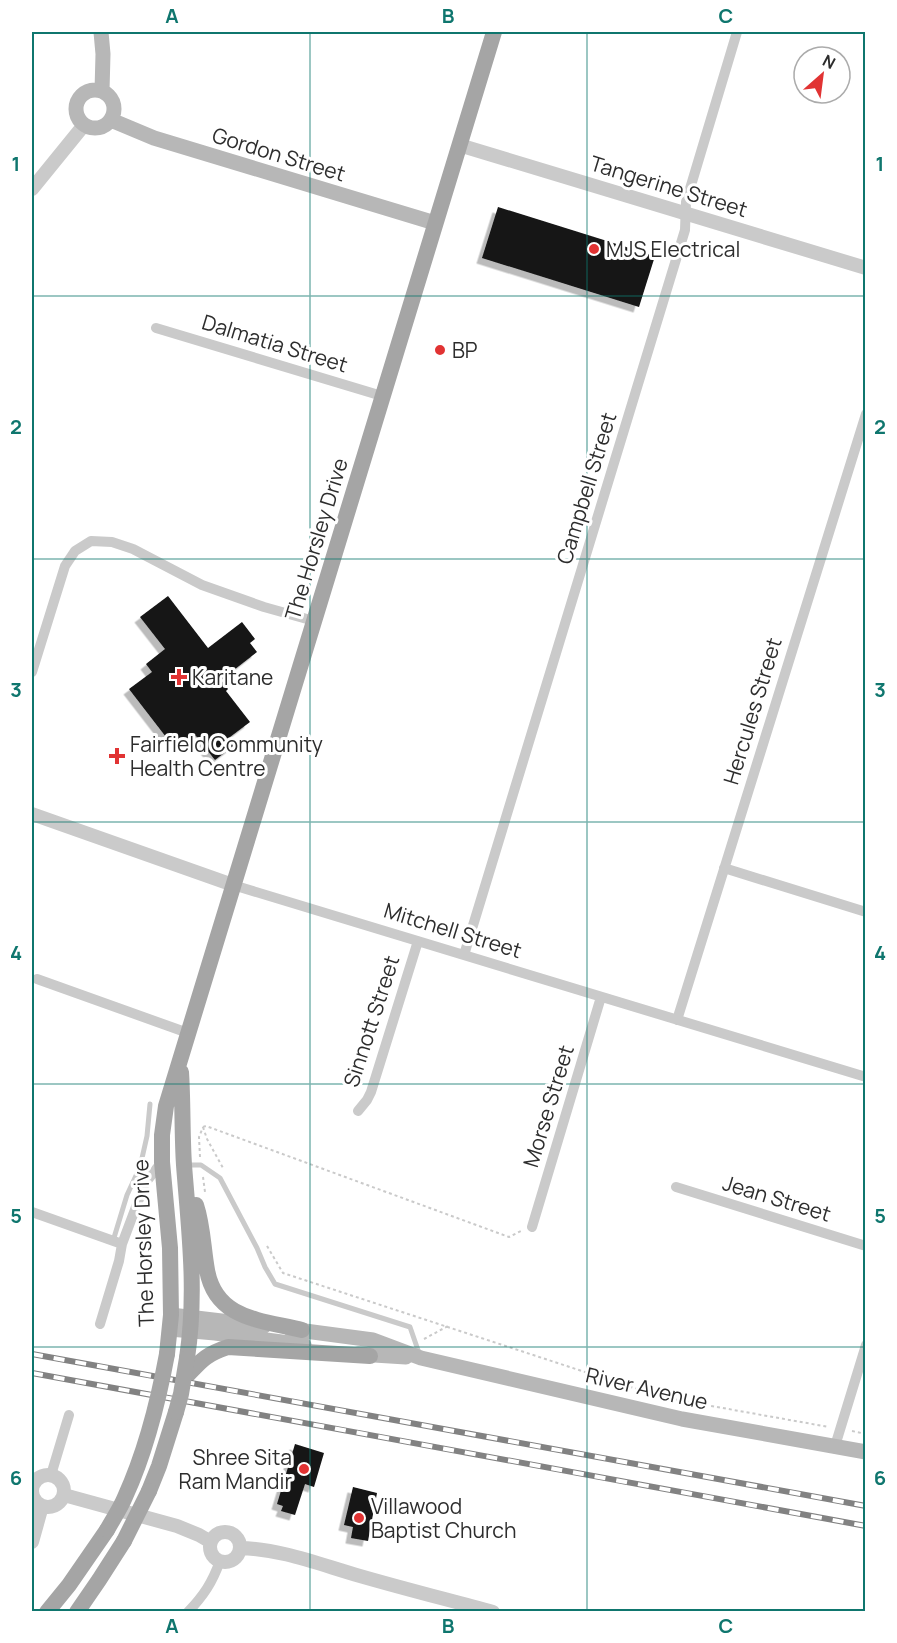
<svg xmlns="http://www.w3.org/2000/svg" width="897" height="1643" font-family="Manrope,sans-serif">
<defs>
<filter id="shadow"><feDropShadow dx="-5.5" dy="5.5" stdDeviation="0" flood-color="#0004"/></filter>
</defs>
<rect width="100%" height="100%" fill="#fff"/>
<path fill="#141414" filter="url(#shadow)" d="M498,207L655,256L639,307L482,258Z
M168,596L208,648L242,622L255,639L250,643L257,652L221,680L228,689L226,691L250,722L230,737L236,744L215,760L196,736L182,747L171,733L166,737L129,689L152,672L146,664L165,649L140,617Z
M295,1444L324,1453L314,1487L305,1484L295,1515L281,1511L283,1506L277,1504Z
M353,1487L377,1493L368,1541L351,1538L353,1527L344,1525Z"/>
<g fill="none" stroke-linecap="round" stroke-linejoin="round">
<path stroke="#cacaca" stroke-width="2" stroke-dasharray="3 3" stroke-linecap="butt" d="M203,1127L207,1139L223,1168
M203,1127L206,1126L509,1237L521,1231
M200,1157L199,1137L203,1127
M203,1177L205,1192
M267,1246L283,1273L646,1392L678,1400L829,1427
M424,1339L448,1326
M852,1431L866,1434"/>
<path stroke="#cacaca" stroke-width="5" d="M186,1165H201L220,1178L257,1248L265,1267L275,1284L410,1327L419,1353
M113,1241L127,1195L140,1167L147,1136L150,1104"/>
<path stroke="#cacaca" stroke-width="10" d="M156,328L382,396
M32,672L65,566L75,551L91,541L112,542L133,549L202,585L264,607L314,621
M724,868L866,912
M233,885L866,1077
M464,955L685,230L686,202L737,32
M37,979L188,1033
M677,1020L866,414
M358,1111L367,1100L371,1092L418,941
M676,1187L866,1246
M32,1212L122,1244
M532,1227L601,997
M100,1324L119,1261L122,1244L145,1183L162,1162
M835,1446L866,1345
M51,1475L69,1415
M188,1612C204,1595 212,1583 220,1561"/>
<path stroke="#cacaca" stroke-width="14" d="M459,145L866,268
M32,189L84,125
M32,814L233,885
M32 1491a16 16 0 1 1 32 0a16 16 0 1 1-32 0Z
M64,1495L177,1526L199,1535L211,1542
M210 1547a15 15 0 1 1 30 0a15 15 0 1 1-30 0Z
M32,1542L42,1506
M240,1548C282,1549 321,1565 360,1576C405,1589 449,1600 493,1612"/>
<path stroke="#b7b7b7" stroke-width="15" d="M101,32L103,54L102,91
M76 109a19 19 0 1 1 38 0a19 19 0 1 1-38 0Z
M111,120L154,138L435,223
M171,1315L264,1326
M170,1329L215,1333L304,1345
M290,1329L373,1340L421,1358L682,1419L866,1452
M358,1354L406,1357"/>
<path stroke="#a5a5a5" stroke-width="16" d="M181,1072C183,1103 182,1134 184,1165C189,1230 197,1292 187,1358
M196,1205C203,1226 203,1248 207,1270C216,1320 262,1320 302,1330
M167,1354L171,1315L170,1248L162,1162V1135L166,1106L494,32
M184,1379C201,1361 204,1355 228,1347L370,1356
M149,1491L159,1466L176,1412
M47,1612L69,1585L107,1530
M77,1612L99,1580L124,1541"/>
<defs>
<path id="rail" d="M32,1354L866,1506
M32,1373L866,1526"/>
</defs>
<use href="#rail" stroke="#828282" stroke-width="6"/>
<use href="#rail" stroke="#fff" stroke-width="4" stroke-dasharray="11" stroke-linecap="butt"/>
<path stroke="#a5a5a5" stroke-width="16" d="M176,1412L181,1394L187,1358
M107,1530C113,1519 120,1509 125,1497C146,1451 158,1403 167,1354
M124,1541L149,1491"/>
</g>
<path fill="none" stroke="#0f766e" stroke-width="1.5" stroke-opacity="0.55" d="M310,32V1612M587,32V1612M32,296H866M32,559H866M32,822H866M32,1084H866M32,1347H866"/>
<g fill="#e13333" stroke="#fff" stroke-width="2">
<circle cx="594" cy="249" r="6"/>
<circle cx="440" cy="350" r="6"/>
<path d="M176 668h6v6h6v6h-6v6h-6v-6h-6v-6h6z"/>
<path d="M114 747h6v6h6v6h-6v6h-6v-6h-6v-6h6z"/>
<circle cx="304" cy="1469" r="6"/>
<circle cx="359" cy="1518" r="6"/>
</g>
<g text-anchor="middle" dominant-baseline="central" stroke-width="6" stroke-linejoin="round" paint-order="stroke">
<g font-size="21" fill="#2d2d2d" stroke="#fff">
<text transform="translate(279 154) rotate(17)">Gordon Street</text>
<text transform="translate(669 186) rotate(17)">Tangerine Street</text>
<text transform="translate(275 343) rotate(17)">Dalmatia Street</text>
<text transform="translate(586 488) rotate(-73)">Campbell Street</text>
<text transform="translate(316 539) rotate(-73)">The Horsley Drive</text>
<text transform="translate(752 711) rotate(-73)">Hercules Street</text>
<text transform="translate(453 930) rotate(17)">Mitchell Street</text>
<text transform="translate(371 1021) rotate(-72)">Sinnott Street</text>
<text transform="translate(548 1106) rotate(-73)">Morse Street</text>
<text transform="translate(777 1198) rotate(17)">Jean Street</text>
<text transform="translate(143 1243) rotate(-92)">The Horsley Drive</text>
<text transform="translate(647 1388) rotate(13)">River Avenue</text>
</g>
<g font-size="21" fill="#2d2d2d" stroke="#fff" text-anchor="start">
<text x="606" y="249">MJS Electrical</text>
<text x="452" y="350">BP</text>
<text x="192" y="677">Karitane</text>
<text x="130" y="744">Fairfield Community<tspan x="130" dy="24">Health Centre</tspan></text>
<text x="292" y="1457" text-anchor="end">Shree Sita<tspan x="292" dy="24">Ram Mandir</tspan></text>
<text x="371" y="1506">Villawood<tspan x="371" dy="24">Baptist Church</tspan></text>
</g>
</g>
<rect width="897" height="1643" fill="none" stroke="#ffffff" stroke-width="66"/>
<g transform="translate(822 75) rotate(28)"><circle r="28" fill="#ffffff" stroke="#ababab" stroke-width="1.5"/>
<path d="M0-4.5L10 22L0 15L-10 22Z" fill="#e13333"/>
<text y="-9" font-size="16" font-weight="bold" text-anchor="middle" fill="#2d2d2d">N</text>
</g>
<rect x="33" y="33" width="831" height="1577" fill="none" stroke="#0f766e" stroke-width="2"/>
<g font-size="20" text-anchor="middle" font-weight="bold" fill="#0f766e">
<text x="172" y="23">A</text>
<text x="448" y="23">B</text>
<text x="726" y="23">C</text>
<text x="16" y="171">1</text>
<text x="880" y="171">1</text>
<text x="16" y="434">2</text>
<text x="880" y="434">2</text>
<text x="16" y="697">3</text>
<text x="880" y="697">3</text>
<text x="16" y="960">4</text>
<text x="880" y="960">4</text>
<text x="16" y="1223">5</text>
<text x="880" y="1223">5</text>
<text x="16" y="1485">6</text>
<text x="880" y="1485">6</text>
<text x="172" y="1633">A</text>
<text x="448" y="1633">B</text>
<text x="726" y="1633">C</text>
</g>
</svg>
